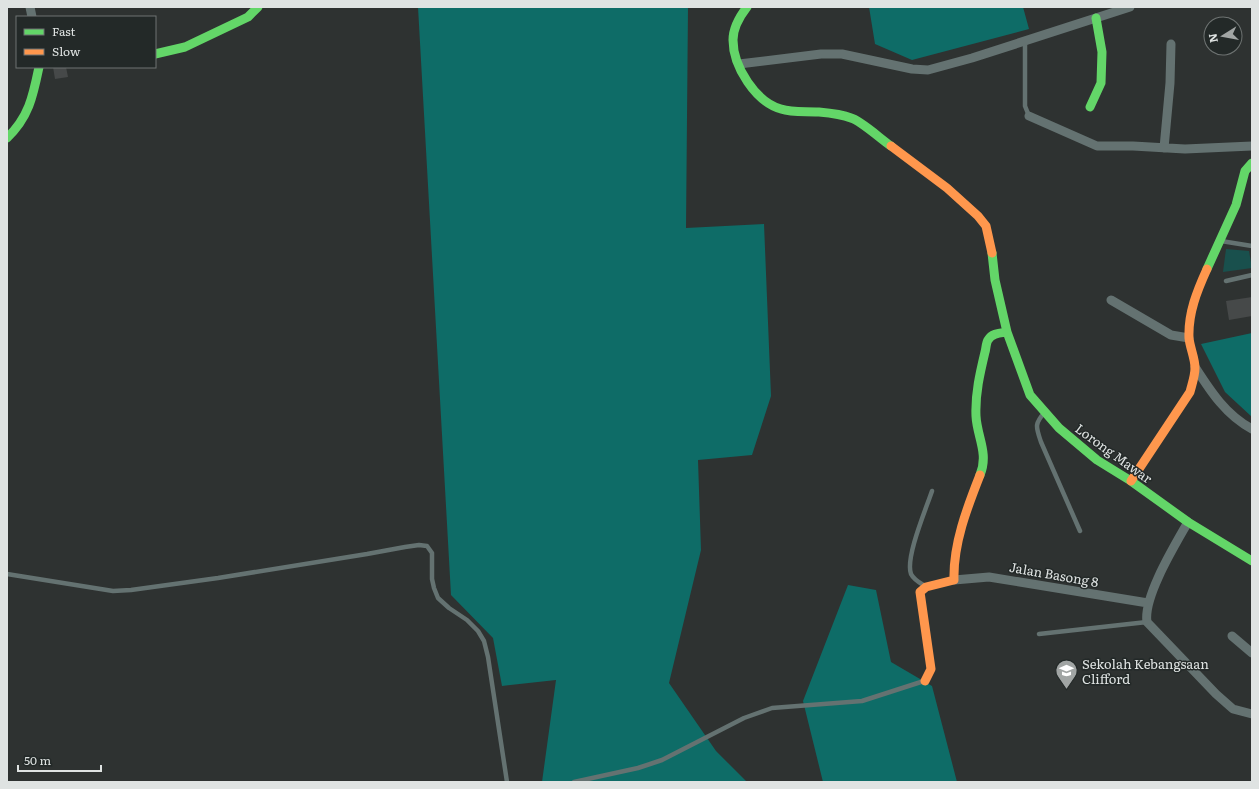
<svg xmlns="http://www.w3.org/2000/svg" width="1259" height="789" font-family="Literata,serif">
<rect width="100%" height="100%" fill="#2e3231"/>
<path fill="#19504d" d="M1226,249L1249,251L1252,268L1223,272Z"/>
<path fill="#0e6c67" d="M418,7H688L686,228L764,224L771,396L752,455L698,460L701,550L669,683L716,751L747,782H542L556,680L502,686L493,638L451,595Z
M869,7H1023L1029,29L912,60L875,44Z
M1252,333V417L1225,392L1201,344Z
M848,585L876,590L891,662L932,686L957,782H823L803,701Z"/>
<path fill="#464949" d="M53,67H66L68,77L55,79Z
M1252,297V316L1229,320L1226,301Z"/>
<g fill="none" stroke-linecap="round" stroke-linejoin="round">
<path stroke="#647271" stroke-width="4.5" d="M1025,41V106L1029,116
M1221,241L1252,246
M1226,281L1252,275
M1045,412C1034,424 1036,427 1041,442L1080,531
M7,574L113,591L131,590L218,578L367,554L405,547L419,545L427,546L432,553V579L434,588L438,598L449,608L467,620L478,631L484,641L488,657L507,782
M925,586C920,583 914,580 911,574C905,558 926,509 932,491
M1039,634L1147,622
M574,782L638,768L662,760L744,718L772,708L862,701L924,681"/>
<path stroke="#647271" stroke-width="9" d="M30,7L32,17
M739,64L821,54H842L912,69L928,70L972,58L1130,7
M1029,116L1097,146H1133L1185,149L1252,146
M1164,148L1170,83L1171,44
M1111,300L1171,335L1189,338
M1195,367C1211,392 1226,415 1252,429
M1188,522C1175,545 1143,597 1147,622L1216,694L1233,709L1252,714
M954,580L989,577L1148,603
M1232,636L1252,653"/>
<path stroke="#63d668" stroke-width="9" d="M747,7C740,16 733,28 733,40C733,67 756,102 781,109C793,113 806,111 818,112C829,113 841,114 851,118C860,120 882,140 891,146
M155,54L185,47L248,17L258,7
M1090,107L1101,83L1102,52L1096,18
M7,138C29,117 33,96 39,67
M992,253L995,280L1007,332L1030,395L1059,428L1097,460L1131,481L1188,522L1252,561
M1207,269L1236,205L1245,171L1252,163
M980,475C989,453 977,437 976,416C975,394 980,373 985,352C986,349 986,343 988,340C992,333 1000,333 1007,332"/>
<path stroke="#ff974d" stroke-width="9" d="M891,146L947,188L978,216L986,226L992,253
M1131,481L1190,392C1192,384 1195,376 1195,368C1195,358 1190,348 1189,338C1188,313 1197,291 1207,269
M925,681L931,669L920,592L926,587L954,580C953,544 967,508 980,475"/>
</g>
<defs>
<symbol id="school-pin" viewBox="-11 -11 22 30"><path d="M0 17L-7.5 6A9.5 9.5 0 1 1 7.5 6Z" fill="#a1a5a4" stroke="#232928"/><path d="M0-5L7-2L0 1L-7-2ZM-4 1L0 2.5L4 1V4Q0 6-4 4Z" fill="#fff"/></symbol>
</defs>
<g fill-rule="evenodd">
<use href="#school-pin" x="1054" y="658" width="25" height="34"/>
</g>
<g text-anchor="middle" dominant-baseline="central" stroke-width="3" stroke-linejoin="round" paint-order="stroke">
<g font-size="13" fill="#dfe3e2" stroke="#232928">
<text transform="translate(1114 453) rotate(36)">Lorong Mawar</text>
<text transform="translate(1054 574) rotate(10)">Jalan Basong 8</text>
</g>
<g font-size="13" fill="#dfe3e2" stroke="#232928" text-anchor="start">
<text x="1082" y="663">Sekolah Kebangsaan<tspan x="1082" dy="15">Clifford</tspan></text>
</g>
</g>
<rect width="1259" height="789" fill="none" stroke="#dfe3e2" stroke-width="16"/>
<rect x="16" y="16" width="140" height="52" fill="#232928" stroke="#6e7372"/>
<rect x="24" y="29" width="20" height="6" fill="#63d668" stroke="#6e7372"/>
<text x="52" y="36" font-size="12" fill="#dfe3e2">Fast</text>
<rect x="24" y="49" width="20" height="6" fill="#ff974d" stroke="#6e7372"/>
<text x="52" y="56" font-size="12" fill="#dfe3e2">Slow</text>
<g transform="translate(1223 36) rotate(259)"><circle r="19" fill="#232928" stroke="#6e7372"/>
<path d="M0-3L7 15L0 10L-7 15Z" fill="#a1a5a4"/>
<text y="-6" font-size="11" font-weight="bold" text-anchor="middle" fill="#dfe3e2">N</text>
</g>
<path d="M18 765v6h83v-6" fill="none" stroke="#dfe3e2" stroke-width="2"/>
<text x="24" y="765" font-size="12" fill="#dfe3e2" stroke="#232928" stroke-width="3" paint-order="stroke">50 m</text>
</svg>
